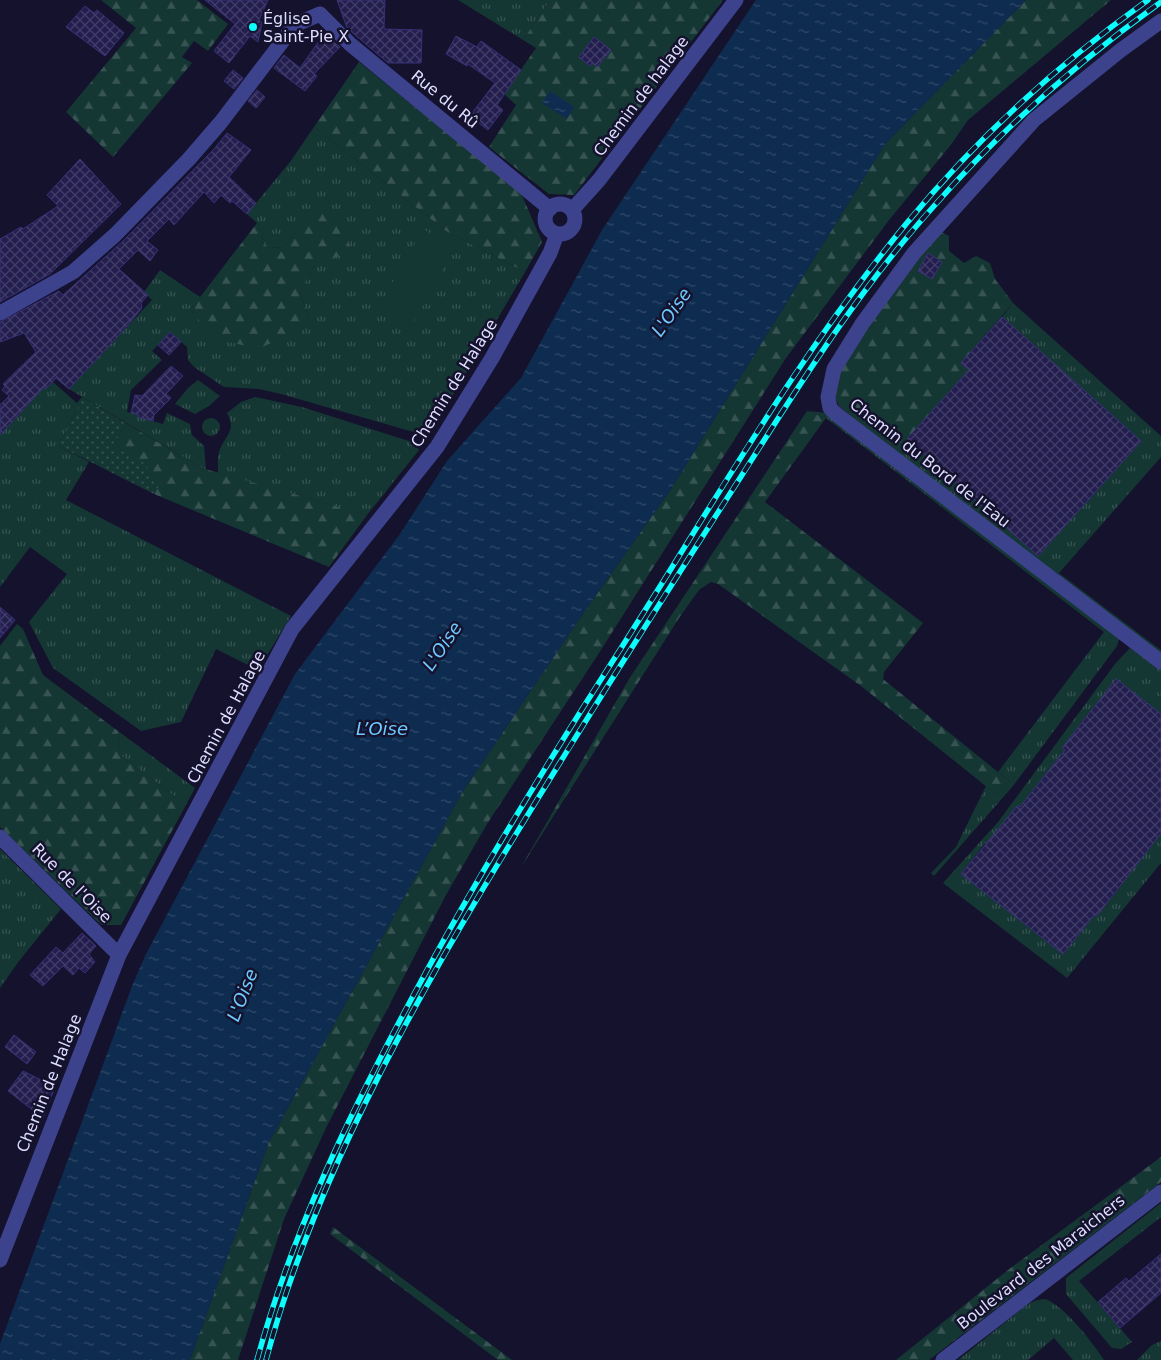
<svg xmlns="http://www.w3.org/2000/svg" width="1161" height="1360" font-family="'DejaVu Sans',sans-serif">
<defs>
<pattern id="grass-tufts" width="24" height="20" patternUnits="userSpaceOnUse" patternTransform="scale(1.25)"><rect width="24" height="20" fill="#153733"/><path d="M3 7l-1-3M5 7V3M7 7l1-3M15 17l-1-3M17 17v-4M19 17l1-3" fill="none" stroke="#375452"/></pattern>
<pattern id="forest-firs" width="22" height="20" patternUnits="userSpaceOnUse" patternTransform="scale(1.25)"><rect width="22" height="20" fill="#153733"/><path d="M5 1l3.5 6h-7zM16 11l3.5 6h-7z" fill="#375452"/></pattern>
<pattern id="garden-dots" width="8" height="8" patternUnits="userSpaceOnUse" patternTransform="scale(1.25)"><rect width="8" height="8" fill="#153733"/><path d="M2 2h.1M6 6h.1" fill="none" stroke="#375452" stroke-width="1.8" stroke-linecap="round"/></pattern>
<pattern id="water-ripples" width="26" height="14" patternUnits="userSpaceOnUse" patternTransform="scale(1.25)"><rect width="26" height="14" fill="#0e2c50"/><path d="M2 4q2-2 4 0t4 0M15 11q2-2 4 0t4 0" fill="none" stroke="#314a6a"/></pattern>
<pattern id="building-cross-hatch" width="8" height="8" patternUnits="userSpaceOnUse" patternTransform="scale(1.25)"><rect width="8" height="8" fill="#231e4e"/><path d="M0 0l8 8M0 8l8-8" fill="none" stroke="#423e69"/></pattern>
</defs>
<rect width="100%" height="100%" fill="#14122d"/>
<path fill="url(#grass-tufts)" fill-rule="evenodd" d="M458,0H550L523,40Z
M314,127L446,231L525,272L430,434L417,433L281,394L259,389L224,387L194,367L188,360L187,347L170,332L152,351L162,360L131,390L127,412L138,414V417L163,424L167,413L190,424L192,435L204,446L206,469L202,468L69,389L152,300L144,292L160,270L200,297L192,313L309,319L300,292L317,261L303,222L284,247L270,248L262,242L263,233L257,223L247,214L290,162Z
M1013,303L1161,436V457L1059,573L1150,642L1161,650V656L1060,577L1059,574L1037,562L888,449L907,439L1038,556L1140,441L1002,317Z
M198,380L220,396L209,406L195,414L175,404L188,388Z
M53,382L79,405L59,446L89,462L66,500L291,616L258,670L216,649L181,722L141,731L53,668L29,622L67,574L30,547L0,587V424L6,429L44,387L47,389Z
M255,397L302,407L415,443L419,450L367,515L218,473C218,465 217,457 220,449C227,434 236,430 227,413L241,402Z
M807,411L827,413L1119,639L1117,646L1013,786L934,876L931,873L956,847L986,786L997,795L1009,781L998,772L1104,632L826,418Z
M202 427a9 9 0 1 1 18 0a9 9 0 1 1-18 0Z
M1130,648L1161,670V714L1086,717L1062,748L1161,826V863L1067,978L943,883L998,822L1115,664ZM1056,761H1057L1143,855L1044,777ZM1019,806L1121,886L1097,916L995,836ZM985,843L1087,924L1063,954L961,874Z
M118,731L195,788L186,805L119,754Z
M0,849L61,909L19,961L0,988Z
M1161,1203V1217L1079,1281L1132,1342L1121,1349L1112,1348L1066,1294V1278Z
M1045,1299C1064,1305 1093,1343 1104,1360H1073L1054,1338L1028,1360H958L1028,1304L1037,1300Z
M1161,1341V1360H1137L1152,1345Z"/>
<path fill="url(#forest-firs)" d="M101,0H197L228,24L208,51L194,41L182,57L192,63L113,157L66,112L136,28Z
M550,0H723L574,195L549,194L489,147L516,105L504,94L536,48L523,40Z
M1026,0H1111L968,120L950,146L889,220L786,358L599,653L487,824L446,895L326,1128L284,1219L238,1360H190L269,1142L463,791L580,618L671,489L885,144Z
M359,62L521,193L542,242L525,272L446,231L314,127Z
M325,203L345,227L352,254L317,261L300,292L309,319L305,329L264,346L251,347L216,339L192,313L200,297L257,223L263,233L262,242L270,248L284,247L303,222Z
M939,231L949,236V251L964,263L976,256L990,263L995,279L1013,303L961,363L969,370L907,439L888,449L839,406L833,392L839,367Z
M807,411L826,418L765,502L923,623L884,672L883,679L1009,781L997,795L861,686L718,584L711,582L699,590L679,618L520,869L629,679Z
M127,424L202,468L367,515L329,567L154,494L161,481L145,473L112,446Z
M17,624L23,629L43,675L118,731L119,754L186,805L121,925H101L0,827V646Z
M1161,1157V1182L929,1360H896L1008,1270Z
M333,1227L512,1360H498L330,1234Z"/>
<path fill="#153733" d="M423,229L455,249L411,326L378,308Z"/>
<path fill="url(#garden-dots)" d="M82,397L127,424L112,446L148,465L146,473L162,481L154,494L59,446L79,405L77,403Z"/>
<path fill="url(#water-ripples)" d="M756,0H1026L885,144L671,489L580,618L463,791L269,1142L190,1360H0V1344L132,986L145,956L295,674L400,534L447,461L521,378L602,230Z
M550,91L574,107L567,119L542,103Z"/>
<path fill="url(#building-cross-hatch)" stroke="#38307a" d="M205,0H268L259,20L262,23L258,42L250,36L229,63L214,51L235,24Z
M337,0H385L384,29L422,30L421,63H388L347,28Z
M85,6L94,13L97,10L124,33L105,56L66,27Z
M324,34L340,47L314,74L317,76L305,91L274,68L284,55L300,68Z
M456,36L477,47L481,41L521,70L497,105L503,110L488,130L476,121L478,118L472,113L495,83L468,64L467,66L446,54Z
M594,37L611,50L597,67L592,63L590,66L579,57Z
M233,70L243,78L234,89L224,81Z
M257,90L265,97L256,108L248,101Z
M227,133L251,150L229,177L256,203L247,214L232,201L230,203L221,195L214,203L204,192L174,225L169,219L147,241L158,250L150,261L138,250L119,269L148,295L141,303L142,308L129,324L69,389L56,378L46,389L44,387L0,435V405L9,396L2,390L5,386L3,384L36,352L24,333L0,342V322L59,291L63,295L122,242L214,149Z
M80,159L121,204L50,274L0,302V239L21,227L23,229L58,206L47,195Z
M928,253L942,262L932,279L918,271Z
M1002,317L1141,441L1038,556L907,439L969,370L961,363Z
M170,332L181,342L169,355L158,345Z
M171,366L183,376L166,394L171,398L154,415L153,421L138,417V414L131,413L135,395L142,396Z
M0,607L15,620L0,638Z
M1116,679L1161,714V833L1097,916L1094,915L1063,954L961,874L1018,805L1020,807L1065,750L1062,748Z
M82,933L96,946L89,954L95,962L85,973L79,968L73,975L63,966L43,986L30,975L56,947L63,953Z
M14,1035L36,1052L27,1064L5,1047Z
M23,1071L55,1087L43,1118L8,1091Z
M1161,1254V1293L1120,1328L1098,1302L1126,1278L1129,1281Z"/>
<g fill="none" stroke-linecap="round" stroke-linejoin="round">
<path stroke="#3d428c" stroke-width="15" d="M320,14L350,44L550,209
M1161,21L1121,50L1034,120L914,253L862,324L834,369L828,397L830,408L836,414L1161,662
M545 219a15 15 0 1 1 30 0a15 15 0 1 1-30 0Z
M572,210L599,180L736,0
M0,313L73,272L115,235L189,159L221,122L291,30L299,23L320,14
M0,837L119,955
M0,1260L119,955L292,629L437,447L492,358L550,253L557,234
M943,1360L1161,1192"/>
<defs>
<path id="rail" d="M257,1360C292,1232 350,1113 413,996C478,875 550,758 625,642C715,501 799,354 906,224C976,139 1058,64 1148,0
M266,1360C326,1135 465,916 587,719C638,637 690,556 742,475C801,382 860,288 934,206C1002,129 1077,62 1161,2"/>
</defs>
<use href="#rail" stroke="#0bfdfe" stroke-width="5.5"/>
<use href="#rail" stroke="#14122d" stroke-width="4" stroke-dasharray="11" stroke-linecap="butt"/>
</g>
<circle fill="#0bfdfe" stroke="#14122d" stroke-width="2" cx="253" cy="27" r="5"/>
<g text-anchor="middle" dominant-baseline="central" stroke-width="5" stroke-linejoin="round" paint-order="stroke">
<g font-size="16" fill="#dfdeff" stroke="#14122d" text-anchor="start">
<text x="263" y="18">Église<tspan x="263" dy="18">Saint-Pie X</tspan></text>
</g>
<g font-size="16" fill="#dfdeff" stroke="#14122d">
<text transform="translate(641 96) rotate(-53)">Chemin de halage</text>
<text transform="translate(445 99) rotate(39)">Rue du Rû</text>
<text transform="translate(454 383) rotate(-58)">Chemin de Halage</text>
<text transform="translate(930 463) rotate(38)">Chemin du Bord de l'Eau</text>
<text transform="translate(226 717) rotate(-62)">Chemin de Halage</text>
<text transform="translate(72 883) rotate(45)">Rue de l'Oise</text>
<text transform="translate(49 1083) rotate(-68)">Chemin de Halage</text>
<text transform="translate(1041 1262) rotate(-38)">Boulevard des Maraichers</text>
</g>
<g font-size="18" font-style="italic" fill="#6dc9fe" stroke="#14122d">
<text transform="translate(671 312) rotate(-55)">L'Oise</text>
<text transform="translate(442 646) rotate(-56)">L'Oise</text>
<text x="382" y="728">L’Oise</text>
<text transform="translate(242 995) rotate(-69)">L'Oise</text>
</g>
</g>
</svg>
